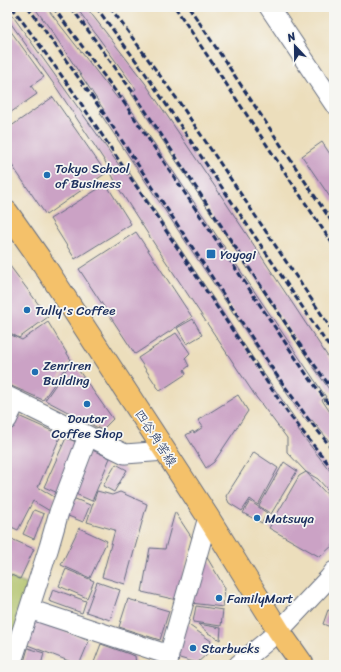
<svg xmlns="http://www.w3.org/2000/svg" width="341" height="672" font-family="Sriracha,'Klee One',sans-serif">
<rect width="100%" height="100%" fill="#f6f6f2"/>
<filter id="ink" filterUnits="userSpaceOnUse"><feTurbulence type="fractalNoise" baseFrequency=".025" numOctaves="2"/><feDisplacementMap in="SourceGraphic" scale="8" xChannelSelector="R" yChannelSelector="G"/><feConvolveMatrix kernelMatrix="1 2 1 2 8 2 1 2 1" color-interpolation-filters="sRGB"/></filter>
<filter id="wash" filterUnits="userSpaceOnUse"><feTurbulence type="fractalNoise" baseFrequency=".012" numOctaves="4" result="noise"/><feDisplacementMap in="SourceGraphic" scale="16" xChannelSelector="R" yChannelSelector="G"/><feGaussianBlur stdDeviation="0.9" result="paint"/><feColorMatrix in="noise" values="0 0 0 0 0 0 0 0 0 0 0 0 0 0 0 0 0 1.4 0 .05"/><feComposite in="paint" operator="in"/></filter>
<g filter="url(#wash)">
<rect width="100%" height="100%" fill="#ecdebc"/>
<path fill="#adbf63" stroke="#647760" d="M8,577L34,587L7,653V579Z"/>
<g id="blocks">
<path fill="#cba2c5" d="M34,7H46L118,99L122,96L326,397L322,400L334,418V447L312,420L308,423L298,410L100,113L104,110L51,30Z
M76,7H86L145,83L224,200L334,366V391L331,392L306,356L131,93L136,89Z
M7,8L124,172L127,169L253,358L300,426L298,430L334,476V497L318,479L306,472L287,452V438L256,397L157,248L119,189L106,163L58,90L7,18Z
M7,26L44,77L31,86L37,94L7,115Z
M53,97L106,173L46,215L7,158V129Z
M322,142L334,160V203L302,156Z
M106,184L131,224L75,259L50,219Z
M136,232L192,317L135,354L79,269Z
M7,262L48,317L19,338L7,331Z
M193,319L202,335L187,344L177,328Z
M48,322L71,360L43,400L7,384V333L22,340Z
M176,333L190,353L185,358L189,366L184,370L186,374L160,391L138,358Z
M72,361L113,419L102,430L45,400Z
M238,395L248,411L214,462L206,468L186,435L193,431L194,433L203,427L198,420Z
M14,414L61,435L38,487L56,498L50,511L33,501L18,530L7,525V429Z
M66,438L81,444L58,493L44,487Z
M90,449L110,458L92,501L71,492Z
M254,452L278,468L258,505L250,499L242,511L229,503L226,496Z
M284,462L297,471L271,514L259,506Z
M116,464L127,470L114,492L103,486Z
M306,472L334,502V544L320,557L269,528L299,476Z
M97,491L112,495L120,492L147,504L125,584L102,577L115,530L87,522Z
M68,496L90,505L83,522L61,513Z
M250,501L267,513L262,523L243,513Z
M34,510L44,514L34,539L23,534Z
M175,512L192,538L177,600L142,592L150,548L165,549Z
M79,528L107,541L90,578L61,565Z
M7,537L34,549L20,579L7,573Z
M202,549L225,588L223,607L191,603Z
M66,569L94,581L87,598L59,586Z
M97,582L120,590L110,620L86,612Z
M53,589L86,601L82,613L49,601Z
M128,599L169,611L160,640L119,627Z
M196,606L223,610L221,626L193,622Z
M328,610L334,612L333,628L323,624Z
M35,619L89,641L79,665L25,644Z
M186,623L211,641L206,655L197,663L176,657Z
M198,624L221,628L220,640L208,633Z
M101,644L135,656L136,664L93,665Z
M28,648L44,653L41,665H34L24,662Z"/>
</g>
</g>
<g filter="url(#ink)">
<use href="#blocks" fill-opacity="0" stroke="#646c7f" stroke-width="1"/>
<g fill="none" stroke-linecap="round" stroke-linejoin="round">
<defs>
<path id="minor" d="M269,7L334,104
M7,396L125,454L165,451
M7,420L16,401
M29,609L169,655
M11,665L49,547L59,512L88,436
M168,665L169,655L208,517
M238,665L279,631L329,578L334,571"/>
<path id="major" d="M7,212L40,259L208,517L279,631L303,665"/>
</defs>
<use href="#minor" stroke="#646c7f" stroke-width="21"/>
<use href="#major" stroke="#646c7f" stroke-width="24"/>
<use href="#minor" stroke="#fff" stroke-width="19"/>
<use href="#major" stroke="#f4c16a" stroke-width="22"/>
<path stroke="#1b2f5e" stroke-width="3" stroke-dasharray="6 3" stroke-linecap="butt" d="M12,7L72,90L287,412L334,471
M28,7L105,115L276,374L309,420L334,451
M53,7L125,104L307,375L334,411
M71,7L135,95L298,342L334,392
M96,7L145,73L334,354
M110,7L177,99L334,333
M175,7L334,246
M189,7L334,225"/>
</g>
</g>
<g fill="#1f6fb2" stroke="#f6f6f2" stroke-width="1.5">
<circle cx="47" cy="175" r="4"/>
<rect x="206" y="249" width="10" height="10" rx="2"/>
<circle cx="27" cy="310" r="4"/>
<circle cx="35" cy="372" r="4"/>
<circle cx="87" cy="404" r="4"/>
<circle cx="257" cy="518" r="4"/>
<circle cx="219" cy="598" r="4"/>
<circle cx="193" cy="648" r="4"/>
</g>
<g text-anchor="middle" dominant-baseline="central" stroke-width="3.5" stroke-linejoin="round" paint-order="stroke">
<g font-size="13" fill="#1b2f5e" stroke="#f6f6f2" text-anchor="start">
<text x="55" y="168">Tokyo School<tspan x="55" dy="15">of Business</tspan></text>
<text x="220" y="254">Yoyogi</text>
<text x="35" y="310">Tully's Coffee</text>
<text x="43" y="365">Zenriren<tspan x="43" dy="15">Building</tspan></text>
<text x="87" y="418" text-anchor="middle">Doutor<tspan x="87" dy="15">Coffee Shop</tspan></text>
<text x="265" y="518">Matsuya</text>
<text x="227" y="598">FamilyMart</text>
<text x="201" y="648">Starbucks</text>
</g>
<g font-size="13" fill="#1b2f5e" stroke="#f6f6f2">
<text transform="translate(156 438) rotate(57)">四谷角筈線</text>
</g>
</g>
<rect width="341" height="672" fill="none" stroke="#f6f6f2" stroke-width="24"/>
<g transform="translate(295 46) rotate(338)" stroke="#f6f6f2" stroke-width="3" paint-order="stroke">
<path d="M0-3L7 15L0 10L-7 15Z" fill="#1b2f5e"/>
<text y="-6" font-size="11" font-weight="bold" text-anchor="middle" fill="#1b2f5e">N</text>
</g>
</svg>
